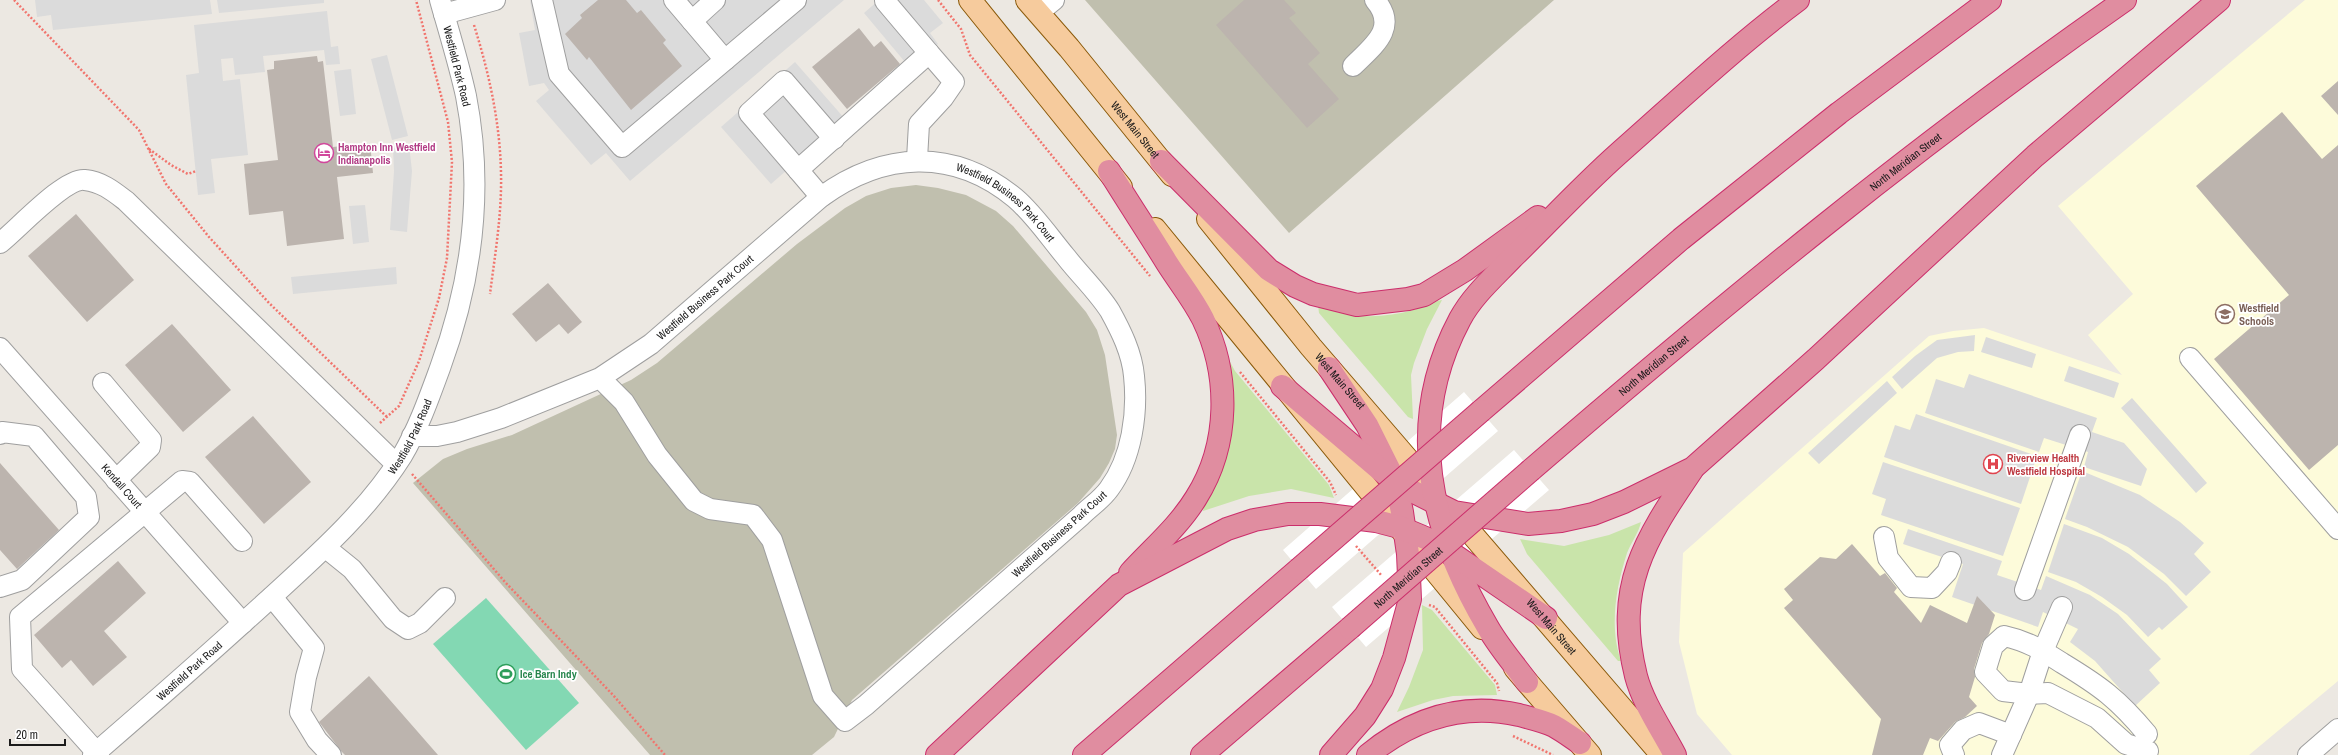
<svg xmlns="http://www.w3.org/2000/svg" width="2338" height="755" font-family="'Archivo Narrow',sans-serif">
<rect width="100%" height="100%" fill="#ece8e2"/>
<path fill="#fdfbda" d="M2305,0H2338V681L2249,755H1732L1697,714L1679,642L1683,553L1929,336L1953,331L1984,328L2122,375L2088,335L2133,294L2058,206Z"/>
<path fill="#c0bfae" d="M1085,0H1554L1289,233Z
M916,185L938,188L966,195L996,211L1013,226L1086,312L1097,330L1105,355L1117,435L1115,449L1109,463L1100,478L1078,503L852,700L834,737L812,755H650L413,483L443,459L467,449L512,435L631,380L657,363L797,244L845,208L866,196L891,188Z"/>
<path fill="#c9e4aa" d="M1442,300L1427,329L1414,363L1411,375L1413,419L1408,417L1319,313L1318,305C1347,319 1382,319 1413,310C1422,308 1432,301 1442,300Z
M1229,360L1235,371L1329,485L1334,498L1291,489L1249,496L1203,511C1205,499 1217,484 1221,472C1235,434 1236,399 1229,360Z
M1641,522C1639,532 1631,543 1627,553C1616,587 1609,627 1621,661H1618L1527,554L1520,539L1564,546L1609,535Z
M1422,605L1432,610L1495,685L1497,695L1453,696L1433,700L1397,712L1409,687L1423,650Z"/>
<path fill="#83d8b3" d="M486,598L579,703L526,750L433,644Z"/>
<path fill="#dbdbdb" d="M35,0H210L212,14L53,30L51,15L37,17Z
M217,0H324V3L219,13Z
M530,0H844L630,181L606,153L591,165L536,101L549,90L544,83L529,86L519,33L535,30Z
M879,0H924L943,23L930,33L938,44L910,68L864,13Z
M327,11L331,47L338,46L340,64L326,65L324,50L263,56L265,72L235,75L233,58L221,59L223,81L240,79L248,155L211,159L215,193L198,195L186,75L199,73L194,25Z
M387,55L408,136L392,140L371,59Z
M795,62L845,119L771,184L721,127Z
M351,69L356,114L340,116L334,71Z
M409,145L412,171L407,232L390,230L394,171L393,148Z
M365,205L369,242L353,244L349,206Z
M396,267L397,284L293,294L291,277Z
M1975,335L1974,351L1958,352L1937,358L1902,389L1892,377L1915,356L1937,340Z
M1986,337L2036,354L2032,368L1981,352Z
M2069,366L2119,383L2114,398L2064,381Z
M1969,374L2097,418L2092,432L2124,443L2147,469L2141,486L2084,467L2088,452L2044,438L2039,452L1925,413L1936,379L1964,388Z
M1887,381L1897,393L1819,464L1808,453Z
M2132,398L2207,483L2196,493L2121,408Z
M1916,414L2037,456L2021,504L1884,457L1895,425L1910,430Z
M1883,462L2020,508L2003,556L1881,515L1886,499L1872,494Z
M2082,471L2140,495L2180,522L2204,543L2194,554L2211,572L2186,596L2164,574L2128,547L2087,527L2065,519Z
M2064,524L2102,538L2129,554L2167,584L2188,607L2162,630L2159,627L2148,637L2127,615L2102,597L2076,582L2048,572Z
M1908,529L2002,561L1997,575L2041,590L2046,576L2090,595L2118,614L2161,659L2149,670L2160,683L2135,706L2095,661L2070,642L2078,629L2043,612L2038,627L1952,597L1963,564L1903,544Z"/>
<path fill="#fff" d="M1464,392L1498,431L1316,589L1283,550Z
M1514,450L1549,490L1366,647L1332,607Z"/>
<path fill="#bcb4ae" d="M598,0H626L637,13L641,10L666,40L663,43L682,66L631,110L589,57L587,60L565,34L582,18L580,15Z
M1244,0H1284L1296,13L1289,18L1320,53L1308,64L1339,99L1307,128L1216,25Z
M859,28L874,47L881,41L900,64L847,109L812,67Z
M317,56L318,62L323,61L333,147L370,143L373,173L337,177L344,239L287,246L283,211L249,215L244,164L278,160L267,70L274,69V61Z
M2338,81V115L2321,96Z
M2282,112L2322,159L2338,145V445L2309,470L2214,359L2289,295L2196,186Z
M76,214L134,280L87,322L28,256Z
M548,283L582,322L568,334L559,324L536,342L512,314Z
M172,324L231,390L183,432L125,365Z
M253,416L311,482L264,524L205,457Z
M0,463L59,530L17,569L0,550Z
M1852,544L1880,576L1885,573L1897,588L1894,592L1921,623L1930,605L1967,623L1977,596L1995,615L1989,634L1982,643L1974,669L1975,677L1969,697L1977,706L1965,717L1955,722L1938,741L1930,738L1923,755H1872L1881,719L1784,608L1793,600L1784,589L1820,557L1836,559Z
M118,561L146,593L104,631L127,657L93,686L71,660L62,668L34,635Z
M369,676L438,755H345L342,752L319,722Z"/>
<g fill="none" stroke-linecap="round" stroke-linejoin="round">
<defs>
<g id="minor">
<path d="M542,0L559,74L622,147L796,0"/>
<path d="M674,0L725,60"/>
<path d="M885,1L929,53"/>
<path d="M1038,13L1054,0"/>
<path d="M444,14L495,0"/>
<path d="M692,21L715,0"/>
<path d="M1353,66C1373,46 1399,28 1375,0"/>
<path d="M798,170L749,113L784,81L834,139"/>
<path d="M821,197L798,170L929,53L954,82L943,98L919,124L917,159"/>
<path d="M0,243C17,230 65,177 85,180C102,182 113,191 126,201L396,464"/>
<path id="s1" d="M0,348L243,623"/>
<path d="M2190,358L2338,529"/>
<path d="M103,383L151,440L150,447L116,480"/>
<path d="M0,434L2,432L34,436L86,497L89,517L22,580L0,587"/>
<path id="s2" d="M412,436H437L457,432L501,418L600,378L651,344L821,197C883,152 953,147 1015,198C1034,214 1050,238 1066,257C1080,275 1098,292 1110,311C1121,331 1132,353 1134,376C1138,413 1132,458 1109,489C1102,499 1090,507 1081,516L866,705L845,721L823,696L772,540L753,515L710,509L694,501L657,455L624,402L600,378"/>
<path d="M1884,537L1888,558L1911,587L1932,588L1947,572L1951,562"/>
<path d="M326,548L352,569L393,619L408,629L420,623L445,598"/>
<path d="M2025,590L2080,435"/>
<path d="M272,597L314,648L306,677L300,712L317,740L331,755"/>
<path d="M2147,734C2118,699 2100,686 2062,663C2042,650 2027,641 2004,636L1993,646L1985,672L2003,691L2029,694L2048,693L2097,718L2126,744L2148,751"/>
<path id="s3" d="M93,755C151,705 209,654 266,602C315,557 366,513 402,456C418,429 429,398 440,368C472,281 484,189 466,96C459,64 449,32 440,0"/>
<path d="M99,755L22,669L20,617L182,481L190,482L242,541"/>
<path d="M1954,755L1950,745L1963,730L1979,723L2011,735"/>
<path d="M2002,755L2029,694L2043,651L2062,607"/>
<path d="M2308,755L2338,729"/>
</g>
<g id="major">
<path d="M970,0L1121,187"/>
<path id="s4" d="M1027,0L1069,48L1172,175"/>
<path id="s5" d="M1208,219L1311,347L1428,483"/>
<path d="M1155,229L1482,628"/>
<path id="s6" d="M1453,512L1662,755"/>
<path d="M1515,668L1590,755"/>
</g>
<g id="highway">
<path d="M1161,161L1269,270L1295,286L1313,294L1357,305L1408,299L1424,295L1465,270L1538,217"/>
<path d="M1109,171C1128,202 1148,232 1167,263C1179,282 1193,299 1203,319C1230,375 1230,444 1196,498C1179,526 1152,549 1130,573"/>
<path d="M1329,368L1367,425L1396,483L1402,512L1408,554L1410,599L1394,658L1382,689L1365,716L1331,755"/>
<path d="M1282,386L1396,483L1454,512L1528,524L1561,521L1593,514L1624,502L1693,468L1816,359L2035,156L2219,0"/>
<path d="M1481,411L1681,239L1839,113L1990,0"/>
<path id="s7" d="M1531,470C1722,305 1917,145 2125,0"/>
<path d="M1527,682C1514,664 1498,646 1487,626C1430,529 1404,424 1460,319C1473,295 1494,277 1513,257C1548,223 1581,187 1618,154C1677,102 1735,47 1798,0"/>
<path d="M937,755L1119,585L1227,529L1254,520L1288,514H1320L1376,521L1399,527L1435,542L1546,618"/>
<path d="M1084,755L1299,569"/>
<path d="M1202,755L1350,628"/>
<path d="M1368,755C1412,719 1462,702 1519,715C1530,718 1544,721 1554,726C1563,731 1571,737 1580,743"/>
<path d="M1675,755C1662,730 1643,703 1636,676C1614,587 1644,541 1692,470"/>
</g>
</defs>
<use href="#minor" stroke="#9f9f9f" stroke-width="22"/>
<use href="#major" stroke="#8a5909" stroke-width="24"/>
<use href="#highway" stroke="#cb2e6b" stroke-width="24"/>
<path stroke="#f1756e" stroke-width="2.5" stroke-dasharray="2 2" stroke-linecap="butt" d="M14,0L139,130L166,184L209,237L269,303L387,417
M938,0L961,29L970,55L1150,276
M474,25C489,73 500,122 501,173C502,214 495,254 490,294
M149,149L171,165L188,174L196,171
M1240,372L1330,482L1336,495
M380,423L399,406L419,361L439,298L447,258L452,162L448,122L416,0
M412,474L505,582L613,695L665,755
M1356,546L1382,576
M1429,605L1435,607L1497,683L1499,691
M1513,736L1553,755"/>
<use href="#minor" stroke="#fff" stroke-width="20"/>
<use href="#major" stroke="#f6cb9d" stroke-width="22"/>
<use href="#highway" stroke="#e08da0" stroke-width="22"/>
<defs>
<g id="highway-bridge">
<path d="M1299,569L1481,411"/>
<path id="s8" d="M1350,628L1531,470"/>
</g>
</defs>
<use href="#highway-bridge" stroke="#cb2e6b" stroke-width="24" stroke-linecap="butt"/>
<use href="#highway-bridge" stroke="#e08da0" stroke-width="22"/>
</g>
<defs>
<symbol id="hotel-ring" viewBox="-11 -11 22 22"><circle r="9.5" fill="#fff" stroke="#d1479c" stroke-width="1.5"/><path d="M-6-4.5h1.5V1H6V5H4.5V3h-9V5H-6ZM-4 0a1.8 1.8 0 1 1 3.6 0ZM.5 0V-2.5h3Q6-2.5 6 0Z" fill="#d1479c"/></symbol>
<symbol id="school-ring" viewBox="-11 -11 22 22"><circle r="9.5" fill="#fff" stroke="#8d6e63" stroke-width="1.5"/><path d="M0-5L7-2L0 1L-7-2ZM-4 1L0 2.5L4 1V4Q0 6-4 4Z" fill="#8d6e63"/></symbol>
<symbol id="hospital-ring" viewBox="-11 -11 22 22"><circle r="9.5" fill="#fff" stroke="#e0444e" stroke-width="1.5"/><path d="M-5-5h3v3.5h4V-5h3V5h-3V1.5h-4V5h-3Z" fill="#e0444e"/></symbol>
<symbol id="stadium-ring" viewBox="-11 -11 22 22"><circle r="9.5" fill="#fff" stroke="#2e9e5b" stroke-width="1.5"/><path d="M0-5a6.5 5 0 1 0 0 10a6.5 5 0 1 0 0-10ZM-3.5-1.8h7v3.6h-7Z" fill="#2e9e5b"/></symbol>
</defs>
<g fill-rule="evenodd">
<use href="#hotel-ring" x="313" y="142" width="22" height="22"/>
<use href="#school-ring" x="2214" y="303" width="22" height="22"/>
<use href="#hospital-ring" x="1982" y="453" width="22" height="22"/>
<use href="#stadium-ring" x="495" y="663" width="22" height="22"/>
</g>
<g text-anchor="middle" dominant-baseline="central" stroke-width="3.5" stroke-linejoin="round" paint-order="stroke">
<g font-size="11" fill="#1b1b1b" stroke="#fff">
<text transform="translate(457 66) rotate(76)">Westfield Park Road</text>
<text stroke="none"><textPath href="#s4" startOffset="169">West Main Street</textPath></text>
<text stroke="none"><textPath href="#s7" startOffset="485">North Meridian Street</textPath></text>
<text stroke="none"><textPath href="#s2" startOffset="690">Westfield Business Park Court</textPath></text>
<text stroke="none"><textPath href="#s2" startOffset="331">Westfield Business Park Court</textPath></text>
<text stroke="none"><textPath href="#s7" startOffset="161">North Meridian Street</textPath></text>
<text stroke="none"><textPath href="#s5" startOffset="209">West Main Street</textPath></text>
<text stroke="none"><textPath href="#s3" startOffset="452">Westfield Park Road</textPath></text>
<text stroke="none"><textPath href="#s1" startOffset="184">Kendall Court</textPath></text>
<text transform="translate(1059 534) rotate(-42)">Westfield Business Park Court</text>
<text stroke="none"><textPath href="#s8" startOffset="77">North Meridian Street</textPath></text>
<text stroke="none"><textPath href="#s6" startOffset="151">West Main Street</textPath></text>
<text stroke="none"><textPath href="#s3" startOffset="128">Westfield Park Road</textPath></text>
</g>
<g font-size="11" font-weight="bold" fill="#b23c85" stroke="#fff" text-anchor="start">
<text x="338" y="147">Hampton Inn Westfield<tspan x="338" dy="13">Indianapolis</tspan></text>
</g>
<g font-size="11" font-weight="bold" fill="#785e54" stroke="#fff" text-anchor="start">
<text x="2239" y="308">Westfield<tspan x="2239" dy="13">Schools</tspan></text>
</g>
<g font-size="11" font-weight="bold" fill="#be3a42" stroke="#fff" text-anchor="start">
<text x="2007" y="458">Riverview Health<tspan x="2007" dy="13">Westfield Hospital</tspan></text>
</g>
<g font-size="11" font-weight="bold" fill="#27864d" stroke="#fff" text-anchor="start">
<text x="520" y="674">Ice Barn Indy</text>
</g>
</g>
<path d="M10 739v6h55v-6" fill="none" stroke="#1b1b1b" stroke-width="2"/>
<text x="16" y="739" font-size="12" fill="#1b1b1b" stroke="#ffffff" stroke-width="3" paint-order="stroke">20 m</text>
</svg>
